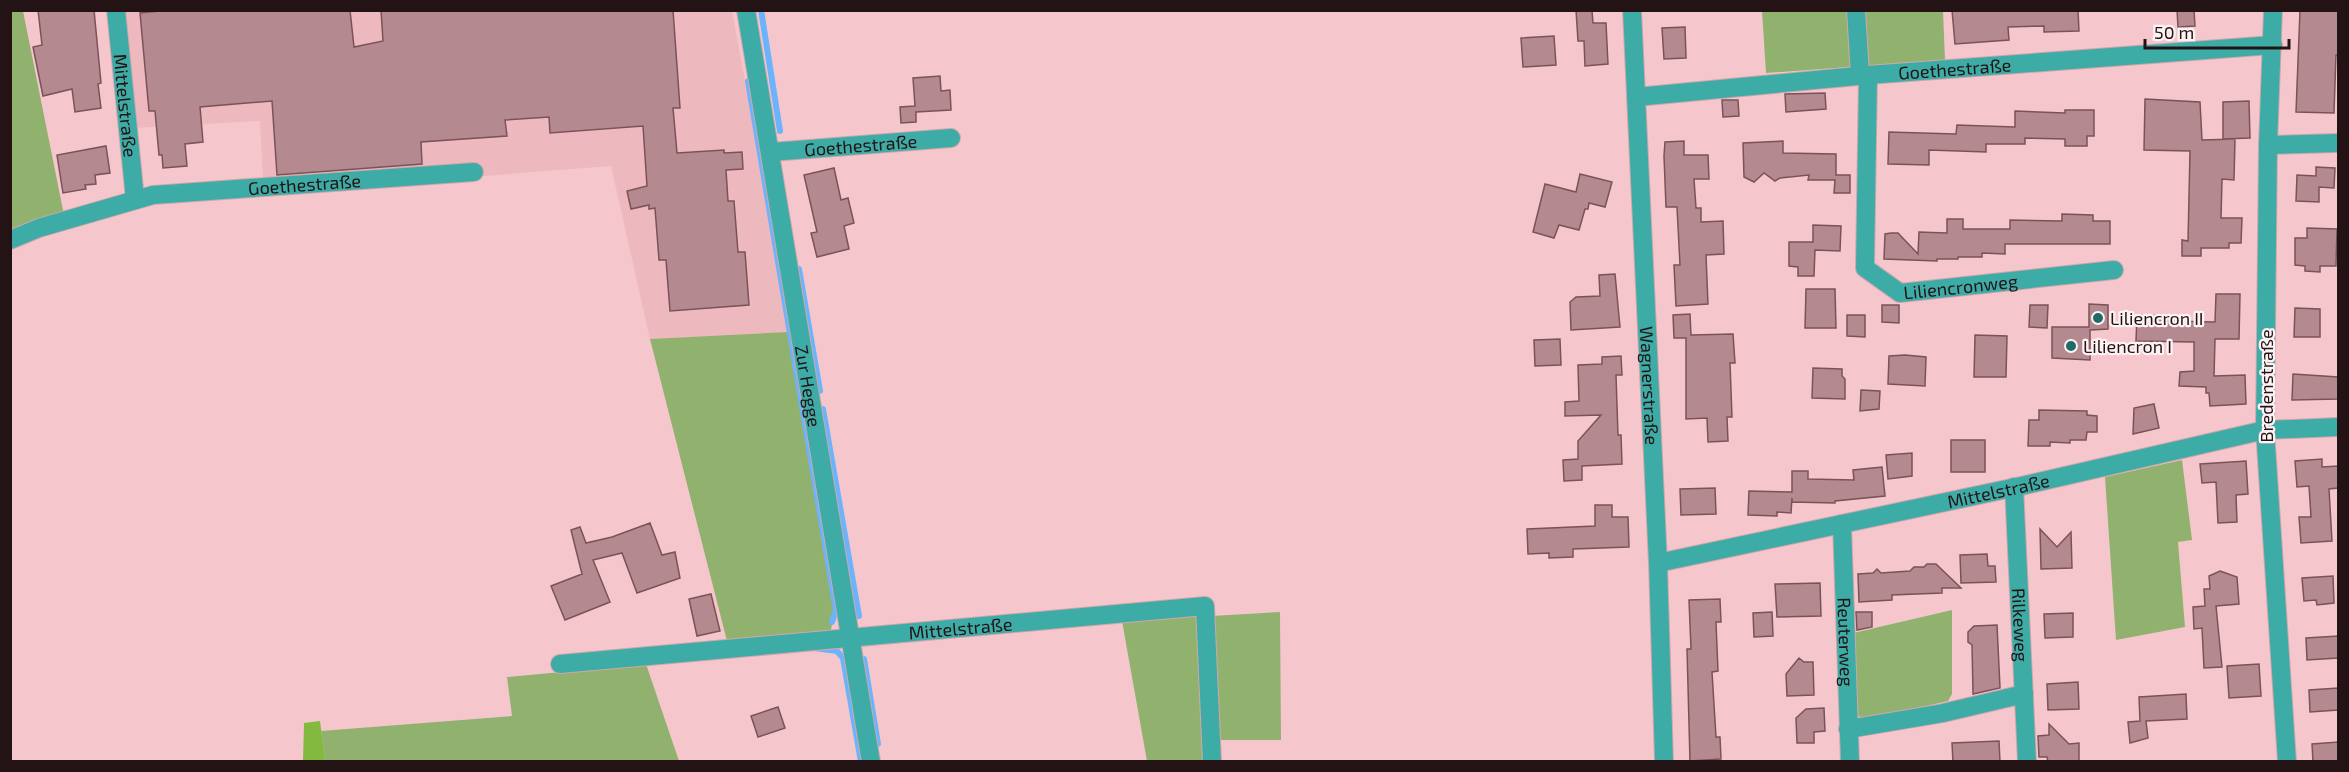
<svg xmlns="http://www.w3.org/2000/svg" width="2349" height="772" font-family="'Exo 2',sans-serif">
<rect width="100%" height="100%" fill="#f5c7cd"/>
<path fill="#eeb8bf" d="M124,11H732L790,321L788,332L650,339L611,166L267,193L263,180L260,121L134,128Z"/>
<path fill="#91b26f" d="M11,11H23L64,215L11,233Z
M1762,11H1943L1945,60L1766,73Z
M788,332L834,611L831,630L727,641L650,339Z
M2182,460L2192,540L2178,542L2185,627L2116,640L2105,477Z
M1952,610V694L1948,701L1887,715L1861,718L1854,712L1849,634Z
M1280,612L1281,740H1215L1211,616Z
M1195,616L1202,628L1207,761H1147L1122,621Z
M646,664L679,761H325L321,731L512,716L507,677Z"/>
<path fill="#84b940" d="M320,721L325,761H303L304,723Z"/>
<g fill="none" stroke-linecap="round" stroke-linejoin="round">
<path stroke="#6bb4fc" stroke-width="6" d="M761,10L780,131
M748,81L836,610L832,622
M799,269L820,391
M823,409L859,616
M814,648L837,651L843,658L861,762
M864,659L878,744"/>
</g>
<path fill="#b4898f" stroke="#7a5359" stroke-width="1.5" d="M38,10H94L101,83L98,84L101,108L75,112L72,89L43,96L33,47L42,45Z
M169,10H350L354,47L383,41L381,10H673L680,108H673L677,153L724,150V153L742,152L743,169L726,170L728,201H734L738,252H745L749,305L670,311L666,260H659L655,208L649,209V205L631,209L627,191L647,186L643,126L550,133L549,117L505,120L507,136L421,142L422,164L277,175L272,101L200,107L203,142L185,144L187,166L163,168L162,155H159L155,111H149L140,13Z
M1576,10H1592L1593,23H1606L1608,64L1585,66L1584,41H1578Z
M1952,10H2078L2079,31L2044,32V26L2008,27L2009,40L1955,44Z
M2177,10H2194L2195,26L2178,27Z
M2300,10H2338V55H2336L2334,113L2296,112Z
M1685,27L1686,58L1664,59L1662,28Z
M1554,36L1556,65L1523,67L1521,38Z
M940,76L941,91L950,90L951,110L916,112V122L901,123L900,107L915,106L913,78Z
M1825,93L1826,109L1786,112L1785,94Z
M2145,99L2200,102L2202,140L2235,139L2234,180L2222,179L2221,218H2242L2241,243H2229V248H2201V256H2182V240L2188,241L2190,151L2144,150Z
M1722,100H1738L1739,116L1723,117Z
M2249,101L2250,138L2223,139V102Z
M2065,110H2094V136H2087V146H2065V139L2025,138V144H1986V152L1929,150V165L1888,164L1889,132L1956,134L1957,125L2015,127V111L2065,113Z
M1684,141V155H1708L1709,179H1694L1696,208H1701V222L1723,221L1724,254L1706,255L1708,304L1676,306L1674,265H1680L1677,207H1666L1664,156L1665,142Z
M1783,141V153L1836,154V175H1850V193H1834L1835,180H1808L1809,175L1780,178L1775,181L1764,173L1754,182L1744,177L1743,143Z
M106,146L110,173L95,175L96,184L85,185L86,189L63,193L57,155Z
M2316,167L2335,168L2334,188L2319,187V202L2296,201L2297,175L2316,176Z
M834,168L841,200L848,198L854,223L844,226L849,249L817,257L811,233L817,232L804,175Z
M1580,174L1612,182L1605,207L1589,203L1588,209H1585L1579,230L1559,225L1554,238L1533,232L1545,184L1576,192Z
M2062,214L2093,215V221H2110V244H2005V254L1982,253V257H1958V259H1937V261L1884,259L1885,234L1891,233H1898L1918,254L1919,232L1947,233V219H1963V229H2010V220L2062,221Z
M1813,225L1841,226L1840,251L1815,250L1814,276H1798V267L1789,266V242H1813Z
M2307,228L2337,229L2336,266H2320V272L2305,271V266L2295,265V238H2307Z
M1615,274L1620,327L1571,330L1570,302L1576,297L1600,296L1599,275Z
M1806,289H1835L1836,328H1805Z
M2216,294H2240L2239,339H2215L2214,376L2245,375L2246,404L2210,406L2209,393H2206V387L2179,386L2180,372L2194,371V342L2136,341L2137,315L2168,316V321L2215,322Z
M2089,304L2108,305V329L2090,330V360L2052,358V327H2089Z
M1882,305H1899V323L1882,322Z
M2030,305H2048L2047,328L2029,327Z
M2295,308L2320,309V337H2294Z
M1690,314L1691,335L1733,334L1735,363H1730L1732,417H1727L1728,441L1708,442L1707,418L1686,419V338H1674L1673,315Z
M1847,315H1865V337L1847,336Z
M1975,335L2007,336L2006,377H1974Z
M1560,339L1561,365L1535,366L1534,340Z
M1905,355L1926,357L1925,386L1888,384L1889,356Z
M1621,356L1622,375H1616L1618,435H1621L1622,464L1582,466V480L1564,481L1563,460L1578,459V441L1601,415L1565,416V402L1579,401L1578,365L1602,364V357Z
M1813,368L1842,369V376L1845,379V399L1812,398Z
M2293,374L2338,377V399L2292,400Z
M1861,390L1880,391L1879,409L1860,411Z
M2154,404L2159,428L2133,434L2134,408Z
M2039,410L2087,411V415L2097,416V432H2087L2086,440H2070V443L2050,442V446H2028L2029,420H2039Z
M1951,440H1985V472H1951Z
M1912,453V476L1888,479L1886,455Z
M2322,459V467L2338,466V488L2329,489L2332,541L2301,543L2299,517H2311L2309,486L2297,487L2295,461Z
M2246,461L2248,494L2236,495L2237,522L2218,523L2216,482L2202,483L2200,464Z
M1882,467L1885,496L1835,501V503L1792,502V498L1791,513L1777,512V516L1748,515L1749,491L1792,492V471H1808V479L1854,480L1853,470Z
M1715,488L1716,514L1681,515L1680,489Z
M1595,505H1612V517H1628L1629,547L1573,549V557L1549,558V553L1528,554L1527,529L1595,526Z
M650,523L662,555L675,552L680,578L637,593L622,553L593,560L610,602L565,620L551,586L582,574L571,530L580,527L586,543L612,537Z
M2040,529L2057,547L2071,532L2072,568L2041,569Z
M1987,554L1988,566H1995L1996,582L1961,583L1960,555Z
M1927,564H1936L1961,588H1942V593L1892,595V600L1859,602L1858,574L1873,573L1877,569L1881,573L1910,571L1914,567H1924Z
M2220,571L2237,577L2239,604L2216,606L2222,667L2204,668L2202,628L2194,629L2193,607L2205,606L2204,589H2210L2209,576Z
M2333,576L2334,603L2317,605L2316,600L2304,601L2302,578Z
M1820,583L1821,616L1777,617L1775,584Z
M711,594L720,631L697,636L689,599Z
M1720,599L1721,622H1716L1718,671L1712,672L1716,737H1720L1721,759L1690,761L1687,649H1691L1689,600Z
M1772,612L1773,636L1754,637L1753,613Z
M1856,612H1872V627L1857,630Z
M2073,613V637L2045,638L2044,614Z
M1997,625L2000,688L1973,694L1972,645L1968,642V632L1974,626Z
M2338,636V658L2307,660L2306,638Z
M1799,658L1804,662H1813L1814,695L1787,696L1786,674Z
M2259,664L2261,696L2229,698L2227,666Z
M2078,682L2079,709L2048,710L2047,684Z
M2338,688V710L2310,712L2309,690Z
M2186,694L2187,719L2146,721L2148,738L2130,743L2128,722L2140,721L2139,697Z
M778,707L785,728L758,737L751,716Z
M1824,708L1825,731L1814,732V743H1797L1796,718L1806,709Z
M2049,724L2069,744L2079,743V762H2048L2047,757H2039L2038,736L2049,735Z
M1999,741L2000,762H1953L1952,743Z
M2338,742V762H2313L2312,744Z"/>
<g fill="none" stroke-linecap="round" stroke-linejoin="round">
<defs>
<g id="minor">
<path id="s1" d="M116,10L135,199"/>
<path id="s2" d="M746,10L871,762"/>
<path id="s3" d="M1632,10L1658,563L1664,762"/>
<path d="M1856,10L1860,75"/>
<path d="M2273,10L2268,145L2265,430L2287,762"/>
<path id="s4" d="M1868,75L1865,268L1900,293L2114,270"/>
<path id="s5" d="M1636,97L1868,75L2273,45"/>
<path d="M2268,145L2338,143"/>
<path id="s6" d="M771,152L951,138"/>
<path id="s7" d="M10,240L39,228L153,195L474,172"/>
<path id="s8" d="M2014,487L2027,762"/>
<path id="s9" d="M1842,524L1850,762"/>
<path id="s10" d="M1658,563L2021,486L2265,430L2338,427"/>
<path id="s11" d="M560,664L1205,606L1212,762"/>
<path d="M1848,729L1943,713L2024,694"/>
</g>
</defs>
<use href="#minor" stroke="#cfa7ac" stroke-width="20"/>
<use href="#minor" stroke="#3daca6" stroke-width="18"/>
</g>
<g fill="#206b67" stroke="#fdf3f4" stroke-width="2">
<circle cx="2098" cy="318" r="6"/>
<circle cx="2071" cy="346" r="6"/>
</g>
<g text-anchor="middle" dominant-baseline="central" stroke-width="4.5" stroke-linejoin="round" paint-order="stroke">
<g font-size="18" fill="#231315" stroke="#fdf3f4">
<text stroke="none"><textPath href="#s5" startOffset="320">Goethestraße</textPath></text>
<text stroke="none"><textPath href="#s1" startOffset="96">Mittelstraße</textPath></text>
<text stroke="none"><textPath href="#s6" startOffset="90">Goethestraße</textPath></text>
<text stroke="none"><textPath href="#s7" startOffset="302">Goethestraße</textPath></text>
<text stroke="none"><textPath href="#s4" startOffset="297">Liliencronweg</textPath></text>
<text stroke="none"><textPath href="#s2" startOffset="381">Zur Hegge</textPath></text>
<text stroke="none"><textPath href="#s3" startOffset="376">Wagnerstraße</textPath></text>
<text transform="translate(2266 386) rotate(-90)">Bredenstraße</text>
<text stroke="none"><textPath href="#s10" startOffset="348">Mittelstraße</textPath></text>
<text stroke="none"><textPath href="#s8" startOffset="138">Rilkeweg</textPath></text>
<text stroke="none"><textPath href="#s11" startOffset="402">Mittelstraße</textPath></text>
<text stroke="none"><textPath href="#s9" startOffset="118">Reuterweg</textPath></text>
</g>
<g font-size="18" fill="#231315" stroke="#fdf3f4" text-anchor="start">
<text x="2110" y="318">Liliencron II</text>
<text x="2083" y="346">Liliencron I</text>
</g>
</g>
<rect width="2349" height="772" fill="none" stroke="#231315" stroke-width="24"/>
<path d="M2145 39v9h144v-9" fill="none" stroke="#231315" stroke-width="3"/>
<text x="2154" y="39" font-size="18" fill="#231315" stroke="#fdf3f4" stroke-width="4.5" paint-order="stroke">50 m</text>
</svg>
